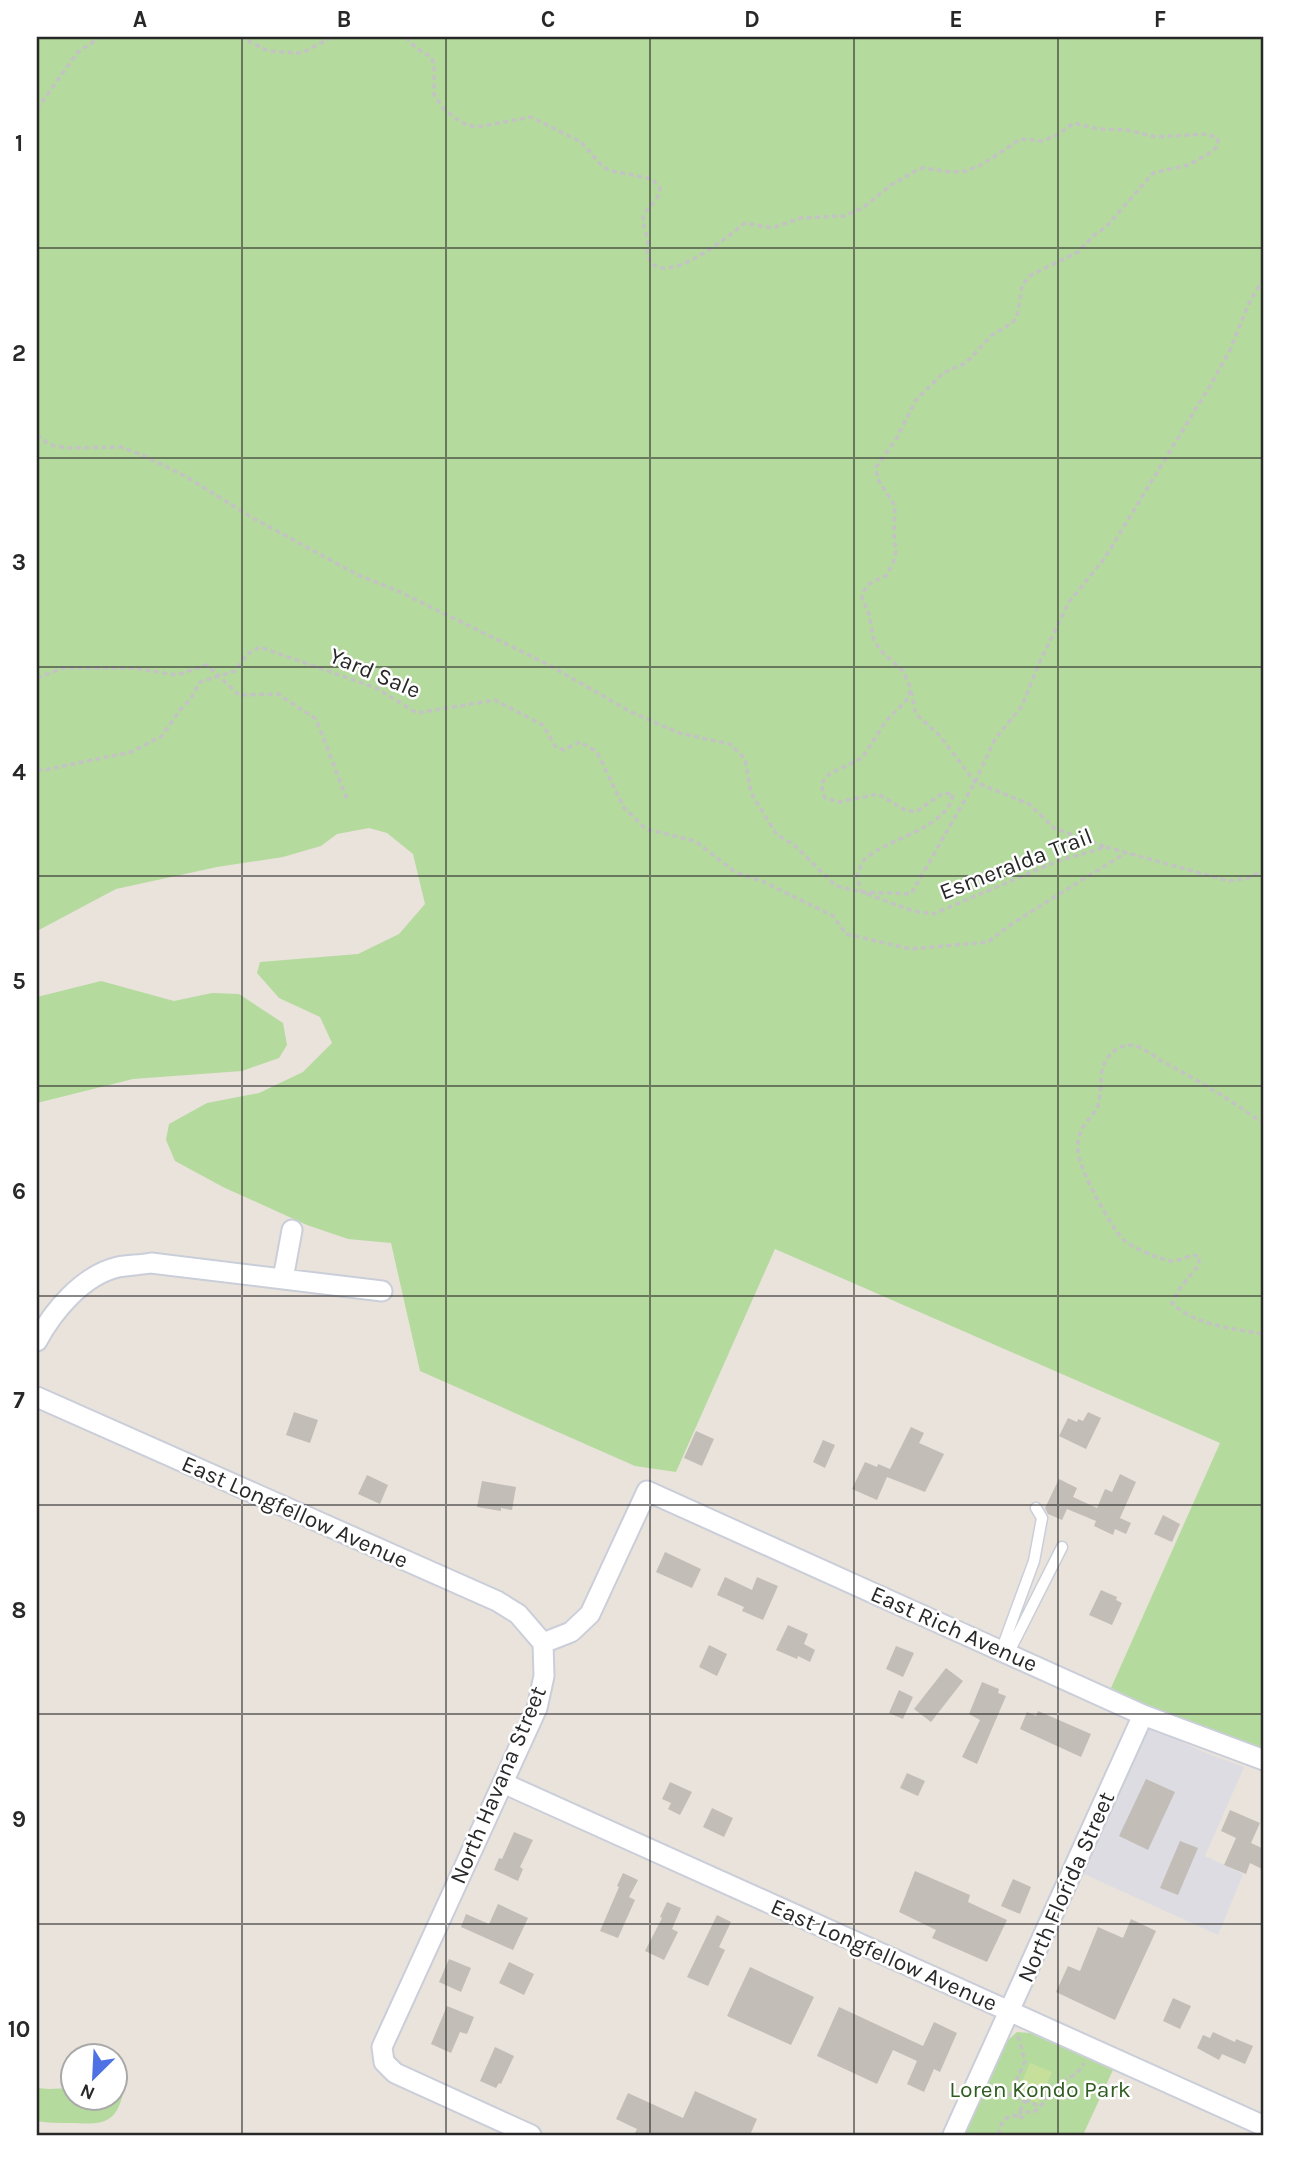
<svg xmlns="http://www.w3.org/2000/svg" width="1301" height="2172" font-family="Karla,sans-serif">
<rect width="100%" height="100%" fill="#e9e3dc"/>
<path fill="#dddce2" d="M1149,1727L1206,1753L1244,1767L1205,1856L1243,1874L1218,1935L1084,1874Z"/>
<path fill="#b5da9e" d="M37,37H1264V1752L1173,1717L1111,1688L1220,1443L775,1249L676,1472L635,1466L420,1371L391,1243L348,1239L307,1225L223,1187L175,1161L166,1140L169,1124L207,1103L259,1093L303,1072L332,1043L320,1017L279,998L257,973L260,962L358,954L399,934L425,904L413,854L387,833L369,828L337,834L321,846L283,857L217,867L116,889L37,931Z
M101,981L174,1001L212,993L239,994L283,1023L287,1045L279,1058L242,1071L133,1079L37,1103V997Z
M1017,2032L1030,2033L1113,2070L1083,2135H965L1007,2041Z
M125,2084C118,2123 107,2125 71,2123C59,2123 48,2123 37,2121V2088L49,2089L73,2088L74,2098H116V2085Z"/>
<path fill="#c6e09b" d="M1030,2063L1052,2072L1038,2103L1017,2093Z"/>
<path fill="#c2bdb7" d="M294,1412L318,1420L310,1443L286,1435Z
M1088,1412L1101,1418L1086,1449L1059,1436L1068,1418L1077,1422L1078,1419L1083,1421Z
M911,1427L924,1433L919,1443L944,1454L925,1492L887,1477L877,1500L852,1489L865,1462L877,1467L878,1464L890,1469Z
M696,1431L714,1439L702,1466L684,1458Z
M823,1440L835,1445L825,1468L813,1462Z
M1120,1474L1136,1482L1120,1518L1131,1523L1126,1534L1115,1529L1113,1535L1094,1526L1096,1521L1067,1509L1062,1520L1048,1514L1045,1508L1059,1479L1077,1488L1073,1497L1097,1508L1105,1489L1112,1492Z
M367,1475L388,1485L380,1504L358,1494Z
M482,1481L516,1487L512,1510L501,1508V1511L477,1507Z
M1163,1515L1180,1524L1172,1542L1154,1534Z
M665,1552L701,1569L692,1588L656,1572Z
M725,1577L752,1590L757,1577L778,1586L763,1620L742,1611L744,1607L717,1595Z
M1101,1590L1117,1597L1116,1600L1122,1603L1112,1625L1089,1615Z
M788,1625L808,1634L804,1644L815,1650L810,1662L798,1656L797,1659L776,1650Z
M709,1645L727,1654L717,1676L699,1667Z
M896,1646L914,1653L903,1677L886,1669Z
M946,1668L963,1681L931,1722L914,1709Z
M982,1682L999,1689L998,1693L1006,1696L977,1764L962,1757L980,1720L969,1714Z
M899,1690L913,1697L903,1719L889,1713Z
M1038,1711L1091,1734L1081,1757L1020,1729L1027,1712L1036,1716Z
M907,1773L925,1781L918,1796L900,1788Z
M1146,1779L1175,1792L1148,1850L1119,1836Z
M670,1782L692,1792L680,1815L668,1809L671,1803L662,1799Z
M712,1808L733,1818L724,1837L703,1827Z
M1230,1810L1260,1823L1251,1843L1264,1849V1870L1250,1863L1246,1874L1224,1865L1236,1838L1221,1831Z
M514,1832L533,1840L520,1867L523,1869L518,1881L494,1870L499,1858L502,1859Z
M1180,1841L1198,1848L1178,1895L1160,1888Z
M915,1871L970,1895L968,1902L1007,1920L987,1962L932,1938L936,1930L899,1912Z
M623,1873L638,1880L629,1897L635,1900L618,1938L600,1931L619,1887L617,1886Z
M1013,1879L1031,1887L1020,1914L1001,1906Z
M667,1902L681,1908L672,1929L678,1932L664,1960L645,1951L662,1918L660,1917Z
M498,1904L528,1918L513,1950L461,1927L466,1914L489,1924Z
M717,1915L731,1922L719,1947L725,1950L708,1986L687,1977Z
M1131,1919L1156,1931L1115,2020L1056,1992L1068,1966L1080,1971L1098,1927L1123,1938Z
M449,1959L471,1968L461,1992L439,1982Z
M509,1962L534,1974L524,1995L499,1983Z
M750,1967L814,1997L791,2045L727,2016Z
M1173,1998L1191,2006L1180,2029L1163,2021Z
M447,2006L474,2017L467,2034L460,2032L451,2053L431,2044Z
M839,2007L923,2046L934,2022L957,2033L940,2072L934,2069L924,2092L907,2084L917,2061L893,2050L877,2084L817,2056Z
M1213,2032L1235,2042L1236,2039L1253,2046L1245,2064L1222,2054L1219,2060L1197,2048L1203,2035L1210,2038Z
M495,2047L514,2056L501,2084L499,2083L496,2088L480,2081Z
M695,2091L757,2119L750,2135H634L637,2129L616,2119L628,2093L683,2118Z"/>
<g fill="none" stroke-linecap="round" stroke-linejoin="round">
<defs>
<path id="service" d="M1001,1651L1034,1561L1042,1518L1036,1508
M1008,1654L1062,1547"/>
<path id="minor" d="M283,1279L292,1230
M37,1341C53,1311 83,1275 118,1267C129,1265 140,1265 151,1263L382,1291
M37,1397L497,1601L518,1614L543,1643
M543,1643L571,1632L590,1614L647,1491L1143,1715L1264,1760
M503,1783L1264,2126
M531,2135L395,2073L384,2062L382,2047L537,1708L544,1676L543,1643
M953,2135L1143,1715"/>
</defs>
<use href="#service" stroke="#caced9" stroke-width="13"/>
<use href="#minor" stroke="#caced9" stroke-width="23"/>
<path stroke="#c3c3c3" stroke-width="3.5" stroke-dasharray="5 3.5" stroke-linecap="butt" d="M240,37L268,51L302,53L332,37
M406,37L416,48L431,57L434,64V95L444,109L458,120L467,125L477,127L531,117L581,142L603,167L612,171L652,179L660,188C658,205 643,208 643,220C643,227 647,234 648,241C648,245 646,249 647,252C655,297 730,235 745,223L772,228L801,218L845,216L864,207L891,185L917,170L923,168L951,172L966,171L981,165L1021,139L1042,141L1057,135L1074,123L1098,129L1127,130L1156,137L1208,134L1218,139L1217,147L1207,155L1188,165L1153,173L1106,227L1093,236L1078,252L1031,275L1022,285L1017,317L1012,323L992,335L966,363L943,373L916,400L895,441L876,467L877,478L895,506L894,536L896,551L893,563L887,575L869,584L863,592L862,598L869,615L874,640L880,650L903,671L911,689L906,701L886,721L862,758L829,774L821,784L825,798L839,802L878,794L905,810L916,812L943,793L953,794C948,828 889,838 866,858C861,862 859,871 857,877L862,892L913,911L933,914L1058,861L1106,847L1229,881L1248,878L1264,870
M37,109L77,53L100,37
M37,435L50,445L69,448L121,447L142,455L185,476L251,517L358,575L396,590L549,665L629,711L679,733L730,744L745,759L751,793L777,835L793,844L836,886L862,892L911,894L975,782L995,739L1022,706L1040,661L1069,602L1104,559L1211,384L1230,350L1249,303L1264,277
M37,678L63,668H133L177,675L207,665L239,695L278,694L316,719L348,802
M911,691L916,714L939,735L975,782L1029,804L1054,828L1106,847
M37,770H44L131,752L162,736L180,710L190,700L200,682L235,671L247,654L260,647L376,688L417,713L495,700L543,725L555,746L563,750L580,742L597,752L624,808L646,829L695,841L735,872L764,882L833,916L846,934L911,949L988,942L1013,923L1127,852
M1264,1124C1231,1100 1196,1079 1160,1060C1152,1055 1141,1046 1132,1045C1124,1045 1119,1047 1113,1052C1097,1065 1103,1083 1099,1101C1096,1119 1075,1123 1078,1153C1079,1168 1113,1232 1125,1241C1133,1248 1163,1261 1173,1261C1183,1260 1190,1254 1199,1256V1265L1180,1288L1172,1303C1194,1325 1234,1329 1264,1334
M1018,2036L1025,2061L1010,2095L1025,2102L1021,2109
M1045,2087L1052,2090
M1025,2102L1029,2101L1040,2107
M1019,2116L1025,2119
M999,2135C999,2123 1006,2114 1019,2116L1021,2110C1040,2119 1043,2098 1054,2088C1065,2079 1077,2077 1084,2063"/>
<use href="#service" stroke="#fff" stroke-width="10"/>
<use href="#minor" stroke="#fff" stroke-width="19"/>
</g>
<path fill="none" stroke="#282828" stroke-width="2" stroke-opacity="0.55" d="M242,37V2135M446,37V2135M650,37V2135M854,37V2135M1058,37V2135M37,248H1264M37,458H1264M37,667H1264M37,876H1264M37,1086H1264M37,1296H1264M37,1505H1264M37,1714H1264M37,1924H1264"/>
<g text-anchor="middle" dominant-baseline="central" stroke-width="5" stroke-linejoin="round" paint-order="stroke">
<g font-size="23" fill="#282828" stroke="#fff">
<text transform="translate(375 673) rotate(23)">Yard Sale</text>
<text transform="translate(1016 864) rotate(-21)">Esmeralda Trail</text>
<text transform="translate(295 1512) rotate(24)">East Longfellow Avenue</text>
<text transform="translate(954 1629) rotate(24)">East Rich Avenue</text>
<text transform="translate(498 1785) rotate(-67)">North Havana Street</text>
<text transform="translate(1066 1887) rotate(-66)">North Florida Street</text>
<text transform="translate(884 1955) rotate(24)">East Longfellow Avenue</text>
</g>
<g font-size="23" fill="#305c22" stroke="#fff">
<text x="1040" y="2089">Loren Kondo Park</text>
</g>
</g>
<rect width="1301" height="2172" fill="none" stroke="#ffffff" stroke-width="77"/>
<g transform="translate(94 2077) rotate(204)"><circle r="33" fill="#ffffff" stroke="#a9a9a9" stroke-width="2"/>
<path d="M0-5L12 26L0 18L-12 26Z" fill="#4e71e4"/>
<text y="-10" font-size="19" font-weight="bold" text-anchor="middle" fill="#282828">N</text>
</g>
<rect x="38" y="38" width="1224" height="2096" fill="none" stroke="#282828" stroke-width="2.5"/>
<g font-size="23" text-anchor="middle" font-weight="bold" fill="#282828">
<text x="140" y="27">A</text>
<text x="344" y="27">B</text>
<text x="548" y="27">C</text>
<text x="752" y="27">D</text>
<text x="956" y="27">E</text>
<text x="1160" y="27">F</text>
<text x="19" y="151">1</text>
<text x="19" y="361">2</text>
<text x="19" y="570">3</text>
<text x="19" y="780">4</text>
<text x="19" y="989">5</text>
<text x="19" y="1199">6</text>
<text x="19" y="1408">7</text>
<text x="19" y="1618">8</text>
<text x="19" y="1827">9</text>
<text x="19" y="2037">10</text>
</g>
</svg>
